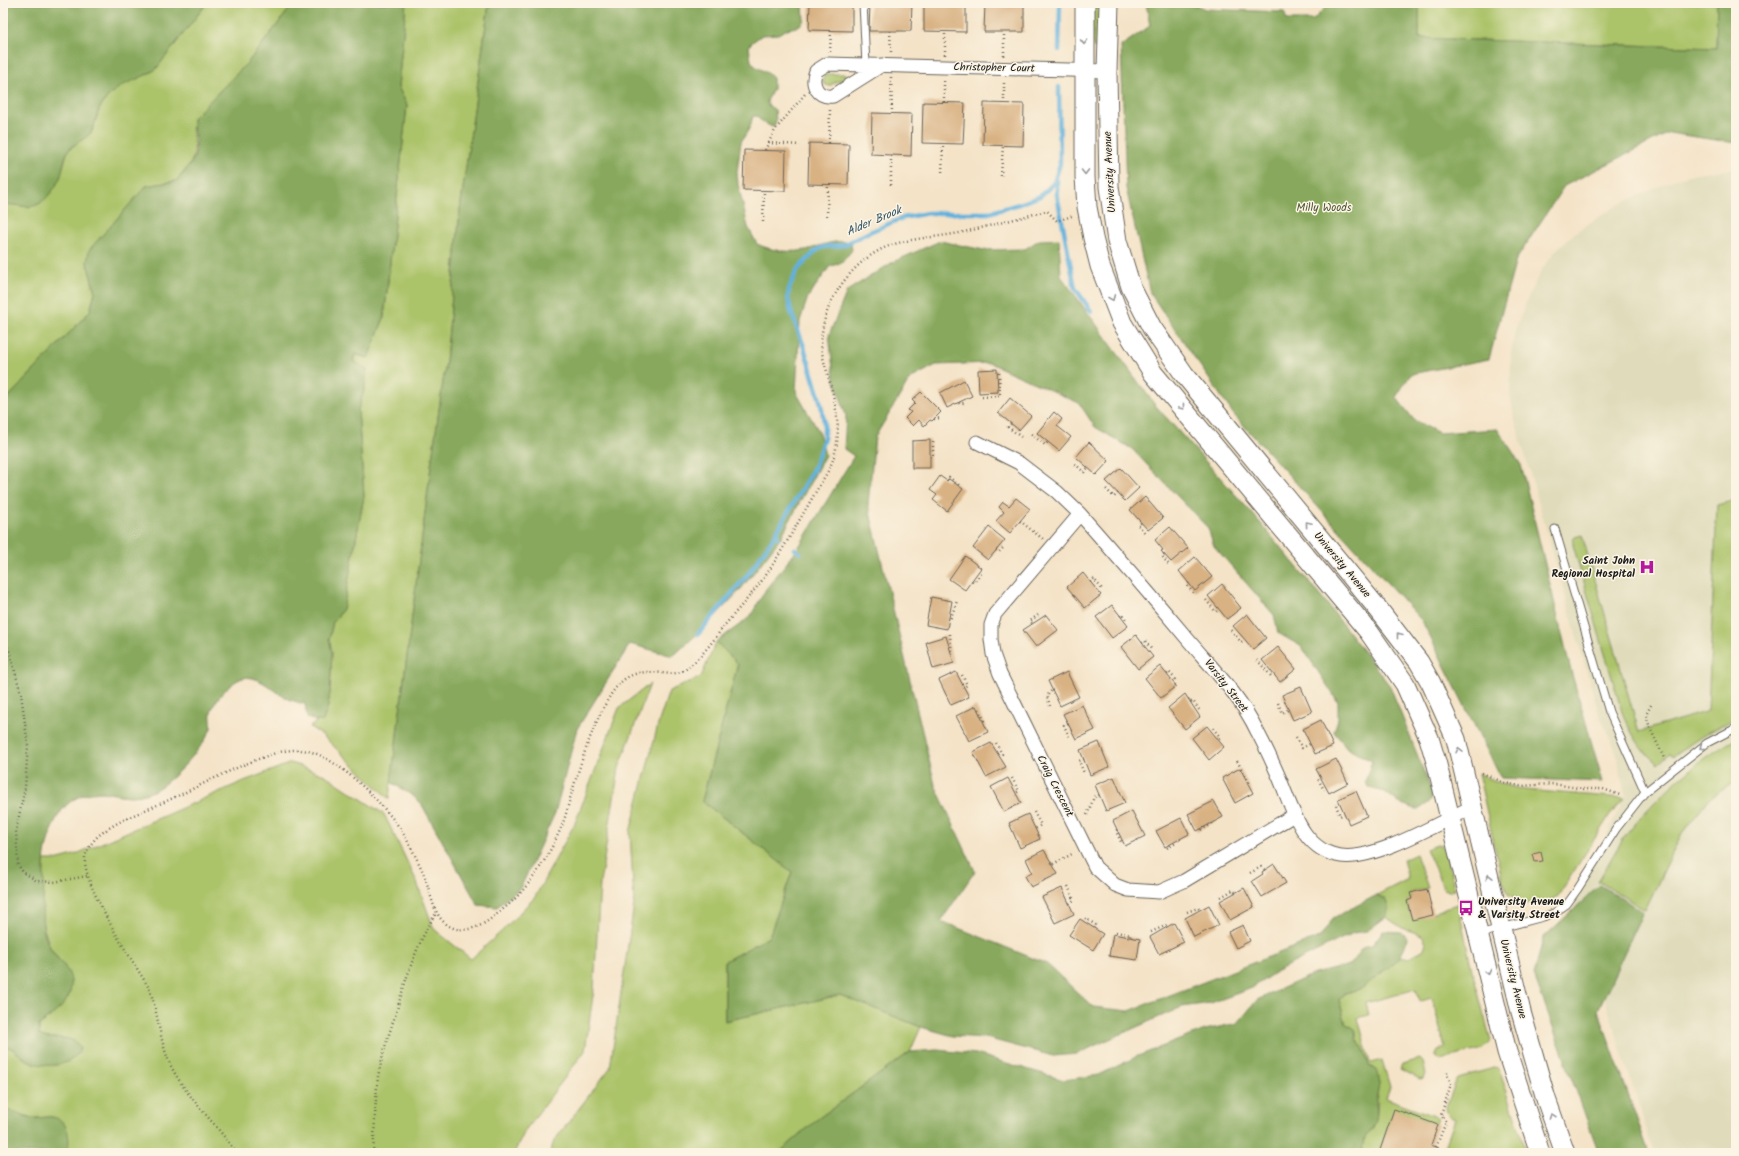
<svg xmlns="http://www.w3.org/2000/svg" width="1739" height="1156" font-family="Kalam,sans-serif">
<rect width="100%" height="100%" fill="#fcf5e5"/>
<filter id="ink" filterUnits="userSpaceOnUse"><feTurbulence type="fractalNoise" baseFrequency=".025" numOctaves="2"/><feDisplacementMap in="SourceGraphic" scale="8" xChannelSelector="R" yChannelSelector="G"/><feConvolveMatrix kernelMatrix="1 2 1 2 8 2 1 2 1" color-interpolation-filters="sRGB"/></filter>
<filter id="wash" filterUnits="userSpaceOnUse"><feTurbulence type="fractalNoise" baseFrequency=".012" numOctaves="4" result="noise"/><feDisplacementMap in="SourceGraphic" scale="16" xChannelSelector="R" yChannelSelector="G"/><feGaussianBlur stdDeviation="0.9" result="paint"/><feColorMatrix in="noise" values="0 0 0 0 0 0 0 0 0 0 0 0 0 0 0 0 0 1.4 0 .05"/><feComposite in="paint" operator="in"/></filter>
<g filter="url(#wash)">
<rect width="100%" height="100%" fill="#f4e3c7"/>
<path fill="#e0dcbb" d="M1736,169V1153H1654L1574,902L1625,796L1617,754L1599,714L1515,420L1510,395L1511,353L1515,330L1532,288L1544,266L1558,248L1577,231L1618,205L1673,180L1696,173Z"/>
<path fill="#abc369" stroke="#647042" d="M207,3H300L299,5L291,7L249,61L192,128C197,158 195,159 176,181L146,186L87,263L95,292L90,311L3,403V205L9,204L31,207L40,203L53,189L60,177L68,150L92,132L100,107L106,99L115,90L125,83L148,74L156,69Z
M406,3H489L460,210L446,361L431,466L389,799L322,735L310,727L317,721L323,720L328,706L330,692L332,652L329,639L333,622L343,609L364,496L358,410L365,387L353,361L355,354L367,358L384,318L407,105L398,87Z
M1093,3H1099L1098,45L1096,47H1093Z
M1419,3H1717L1716,48L1419,38Z
M829,74H846L848,76L829,86L824,84L823,79L825,75Z
M1736,500V718L1704,735L1673,756L1670,753L1658,764C1641,751 1630,732 1622,712L1573,545V540L1575,537L1582,535L1639,732L1708,711L1717,505Z
M716,642L738,663L702,801L792,872L769,937L725,962V1021L840,995L921,1027L910,1052L819,1118L779,1153H550L554,1141L610,1068L634,904L630,832L659,721L669,691L701,677Z
M650,684L619,768L600,883L594,989L585,1051L526,1129L514,1153H67L68,1151L52,1117L32,1118L19,1113L3,1110V1046L11,1047L26,1060L79,1054L80,1048C70,1033 52,1042 39,1035V1025L45,1021L65,965L58,959L50,947L43,926L41,912L44,860H55L74,855L244,781L291,763L325,775L384,814L416,880L434,929L471,959L502,931L535,897L575,823L619,708Z
M1736,739V781L1710,798L1682,833L1645,910L1598,881C1609,864 1618,844 1631,829C1660,793 1696,761 1736,739Z
M1478,773L1502,784L1525,790L1624,798L1608,818L1558,896L1542,904L1525,903L1509,895L1502,879Z
M1437,845L1442,846L1445,850L1455,890L1449,891L1444,889L1426,849Z
M1416,854L1428,888L1410,893L1412,899L1407,901L1412,919C1430,917 1441,908 1458,904L1472,970L1491,1041L1483,1049L1440,1060L1436,1057V1054L1438,1050L1445,1048L1432,998L1420,1001L1416,989L1366,1003L1369,1015L1358,1018L1370,1063L1382,1060L1390,1087L1386,1098L1432,1115L1437,1118L1435,1124L1394,1110L1379,1153H1363C1361,1133 1371,1136 1375,1122C1380,1107 1376,1084 1374,1068L1369,1066L1363,1048L1356,1039V1032L1352,1027L1346,1024L1339,1000L1345,993L1361,989L1401,956L1409,958L1424,949L1426,942L1422,935L1402,928L1386,917L1388,907L1385,899L1377,895L1408,879L1403,860Z
M1420,1059L1423,1062L1426,1074L1424,1078L1420,1079L1400,1069L1402,1064Z
M1494,1068L1498,1069L1501,1074L1527,1153H1452L1444,1150L1455,1119L1450,1117L1445,1110L1456,1081L1458,1078Z"/>
<path fill="#88a95d" stroke="#52623c" d="M3,3H207L156,69C135,83 116,82 101,106C96,114 96,124 91,132C86,140 73,143 68,151C64,158 63,167 61,175C58,185 48,198 39,204C27,210 15,203 3,205Z
M300,3H406L398,87L407,105L384,318L368,358L355,354L353,361L367,369L365,387L358,410L364,496L343,609L333,622L329,639L332,652L330,692L328,706L323,721H317L307,718L305,704C301,703 296,702 291,700C275,695 258,671 240,679C229,684 213,701 211,713C210,717 212,723 211,728C205,746 172,781 155,790C135,800 123,795 102,792C99,792 94,793 91,793C63,798 53,821 47,845C43,859 44,873 44,887C43,910 39,924 49,946C56,961 73,968 71,987C69,1006 52,1014 39,1025V1035C53,1043 68,1031 80,1047C75,1068 43,1069 27,1060C18,1055 14,1047 3,1046V403L90,311L95,292L87,263L89,250L146,186L176,181C184,172 195,162 196,150C197,140 192,129 193,118L249,61L291,7L299,5Z
M489,3H803L804,20L800,25L796,27L787,29L778,34L762,35L751,43L749,47L751,61L755,66L769,74L773,78V89L767,101L768,105L775,110L776,121L774,126L772,127L761,121L756,116H753L750,127L741,142L737,172L738,184L748,227L757,244C772,251 789,253 806,250C818,247 839,237 851,244L852,250C845,259 842,264 830,266L808,297L800,321L796,392L819,432L825,455L780,539L740,590L703,629L673,656L630,644L577,729L555,813L521,887L497,907L478,905L422,805L413,796L391,782L431,466L446,361L460,210Z
M1146,3H1192L1205,9L1284,12L1287,20H1313L1329,4L1333,3H1419V38L1716,48L1717,3H1736V143L1669,133L1564,186L1516,260L1489,359L1411,374L1396,397L1414,420L1439,433L1498,429L1521,465L1571,671L1603,782L1501,778L1422,621L1234,415L1150,293L1126,188L1121,46L1150,26Z
M1059,239L1061,276L1155,405L1252,513L1321,596L1390,686L1432,792L1431,801L1418,810L1399,803L1385,792L1369,788L1365,782L1372,761L1348,749L1334,732L1338,719V702L1302,647L1278,633L1274,615L1214,546L1208,528L1132,449L1095,427L1079,403L990,363L936,365L910,379L875,437L868,504L935,785L975,871L941,921L1047,964L1093,1007L1129,1011L1320,937L1333,918L1377,895L1385,899L1388,907L1386,917L1367,931L1353,933L1277,971L1252,988L1211,1003L1182,1007L1094,1046L1078,1054L1053,1056L986,1038L953,1036L921,1027L840,995L725,1021V961L769,937L792,872L702,801L738,664L716,642L750,617L766,589L797,550L854,456L844,449L846,416L834,377L829,335L847,291L893,262L940,241L984,250L1025,249L1039,240Z
M1600,885L1643,912L1598,1010L1649,1153H1599L1534,975L1543,938Z
M1383,931L1401,932L1405,935L1407,938L1406,943L1400,958L1361,989L1345,993L1339,1000L1346,1024L1355,1029L1356,1039L1363,1048L1369,1066L1377,1070C1382,1084 1377,1089 1376,1101C1376,1108 1378,1116 1375,1123C1370,1136 1360,1136 1363,1153H779L819,1118L910,1052L937,1050L976,1054L1064,1080L1099,1075L1138,1056L1205,1030L1238,1023L1257,1000L1314,974L1350,965L1361,949L1365,946H1371Z
M3,1110C13,1110 21,1115 30,1118C38,1120 45,1116 52,1117C69,1119 71,1140 67,1153H3Z"/>
<g fill="none" stroke-linecap="round" stroke-linejoin="round">
<path stroke="#61b1dc" stroke-width="4.5" d="M1059,50L1060,3
M1057,180V195L1075,288L1091,311
M778,537L775,535L814,468L824,438V422L821,404L803,344L791,312L788,297L789,289L797,270L817,250L823,247L844,245L867,233L903,218L928,213H989L1022,203L1040,196L1054,183L1060,164L1059,87
M795,549L800,553
M698,634L749,573L775,535"/>
</g>
<g id="blocks">
<path fill="#d9b284" d="M810,3H852V31L809,30Z
M870,3H912L911,31H869Z
M924,3H966V32L924,31Z
M985,3H1024V32H984Z
M923,102L965,103L963,144L922,143Z
M984,103L1024,104L1023,146L983,145Z
M872,113L912,114L911,156L871,154Z
M809,143L849,144L848,185L808,184Z
M744,150L786,151L785,191L743,190Z
M997,369L998,392L979,393L978,370Z
M964,380L972,396L947,408L940,393Z
M921,392L941,412L932,421L930,420L924,426L919,420L913,426L905,418L911,412L908,410L915,403L912,400Z
M1010,398L1031,416L1019,430L998,413Z
M1054,412L1062,419L1057,426L1071,437L1059,451L1037,433Z
M930,440V468H912V441Z
M1089,442L1109,461L1096,475L1076,457Z
M1121,468L1139,488L1125,501L1106,481Z
M940,476L947,481L949,479L963,489L947,511L933,500L937,495L930,490Z
M1145,497L1163,518L1148,530L1130,510Z
M1016,498L1030,509L1010,533L996,521L1004,512L999,507L1003,502L1009,506Z
M989,527L1005,540L988,560L973,548Z
M1170,527L1188,548L1171,562L1161,551L1163,550L1155,540Z
M965,556L981,568L965,590L949,579Z
M1195,557L1212,577L1195,591L1179,571Z
M1083,573L1101,595L1085,608L1067,587Z
M1222,584L1241,608L1227,619L1208,596Z
M931,597L952,601L947,629L926,625Z
M1112,605L1128,626L1112,638L1096,617Z
M1247,614L1266,638L1253,649L1233,626Z
M1046,615L1058,630L1036,647L1023,630Z
M1136,635L1153,657L1138,669L1121,647Z
M946,636L954,663L933,669L926,642Z
M1278,647L1296,669L1280,682L1262,660Z
M1160,666L1176,686L1161,698L1145,678Z
M956,672L969,697L951,705L939,680Z
M1067,672L1079,697L1060,706L1048,681Z
M1301,687L1312,712L1293,720L1282,695Z
M1185,694L1200,717L1185,729L1168,708Z
M1082,705L1095,730L1076,739L1063,714Z
M976,706L988,732L969,741L956,716Z
M1321,720L1333,746L1315,754L1303,729Z
M1207,726L1224,747L1209,760L1192,738Z
M1099,742L1109,767L1090,775L1080,750Z
M991,743L1006,767L986,777L973,752Z
M1336,759L1348,783L1329,793L1316,769Z
M1240,768L1253,793L1235,803L1222,778Z
M1114,777L1125,803L1106,811L1095,785Z
M1008,778L1021,803L1004,812L991,787Z
M1356,791L1367,816L1349,824L1338,799Z
M1214,801L1223,817L1197,831L1188,814Z
M1132,811L1145,836L1125,846L1113,821Z
M1028,814L1040,839L1020,848L1009,823Z
M1181,818L1189,834L1165,847L1156,831Z
M1044,850L1058,874L1031,887L1025,876L1032,872L1026,859Z
M1541,852L1543,861L1535,862L1533,854Z
M1274,864L1286,883L1262,897L1252,881L1263,874L1262,872Z
M1062,888L1074,914L1055,923L1042,897Z
M1244,888L1254,907L1230,920L1220,901Z
M1427,889L1433,915L1412,920L1407,901L1412,899L1410,893Z
M1209,905L1219,925L1194,937L1185,918Z
M1080,919L1103,934L1093,950L1069,935Z
M1174,923L1184,942L1159,954L1150,937Z
M1243,925L1250,941L1236,948L1228,932Z
M1113,934L1140,939L1137,960L1109,956Z
M1394,1109L1438,1125L1431,1145L1452,1153H1379Z"/>
</g>
</g>
<g filter="url(#ink)">
<use href="#blocks" fill-opacity="0" stroke="#686258" stroke-width="1"/>
<g fill="none" stroke-linecap="round" stroke-linejoin="round">
<defs>
<path id="service" d="M863,3L866,65
M1555,529L1609,712L1645,792
M1479,934L1543,917L1554,913L1567,904L1577,890L1616,829L1645,792L1707,743L1736,728"/>
<path id="minor" d="M882,65L833,96C818,98 810,85 816,71L827,64L866,65L1107,71
M977,442L1019,463L1057,492L1080,514C1117,556 1154,599 1190,642C1214,670 1241,697 1257,731C1265,746 1272,761 1279,777C1292,807 1302,851 1341,856C1375,861 1440,822 1472,807
M1080,514L995,614L991,625V639L993,654L1000,674L1095,867L1115,885L1128,890L1159,892L1184,881L1294,815"/>
<path id="secondary" d="M1085,3V177L1087,207L1093,238L1100,266L1122,323L1153,373L1369,632L1405,684L1429,738L1437,765L1507,1052L1540,1153
M1109,3L1107,71L1109,187L1117,241L1131,287L1152,328L1184,374L1379,610L1419,662L1431,683L1456,739L1521,1012L1546,1099L1565,1153"/>
</defs>
<use href="#service" stroke="#686258" stroke-width="9"/>
<use href="#minor" stroke="#686258" stroke-width="15"/>
<use href="#secondary" stroke="#686258" stroke-width="21"/>
<path stroke="#686258" stroke-width="2.5" stroke-dasharray="1 3" stroke-linecap="butt" d="M890,31L891,52
M830,52L831,30
M945,55V31
M1004,56V32
M891,77L892,114
M944,102V80
M1004,104V81
M768,143L800,145
M829,143L830,109
M765,150L775,130L805,94
M942,176L943,144
M1001,176L1003,145
M891,185V155
M827,216L828,185
M763,222L764,191
M982,397L1000,396L999,372L997,373
M959,403L960,404L966,402
M934,419L940,418
M1011,424L1008,427L1021,437
M1031,434L1045,445L1048,442
M930,456H933V439
M1075,464L1084,472L1088,468
M1735,476L1736,479
M948,480L947,479L949,477L960,486
M1106,489L1114,497L1118,493
M1020,521L1043,539
M1141,523L1138,525L1146,534
M996,550L999,552L1004,547
M1164,554L1162,556L1169,565
M972,581L974,582L981,574
M1090,582L1094,579L1102,589
M1189,583L1187,585L1195,595
M1206,600L1216,612L1219,609
M1120,616L1122,614L1127,621
M948,620H950L957,601
M1032,623L1030,621L1038,615
M1231,630L1241,642L1244,640
M950,634L952,655
M3,636L10,653L21,694L28,745L25,788L16,830L18,865L23,872L37,881L54,882L87,876
M1142,643L1145,641L1152,650
M1257,660L1271,676L1273,674
M1167,674L1169,672L1176,680
M962,675L967,685L964,687
M1191,702L1193,701L1200,711
M1278,703L1282,713L1288,710
M1651,705L1646,715L1650,728L1664,758
M1050,706L1047,696L1052,690
M979,709L984,720L983,721
M1068,723L1064,725L1069,737
M1213,728L1220,737L1218,739
M1296,737L1302,748L1310,744
M996,743L1002,754L1000,755
M1084,759L1079,761L1084,773
M1237,761L1249,782L1247,783
M1482,773L1505,783L1520,786L1554,784L1584,789H1603L1620,795
M1321,777L1318,779L1324,790
M1012,778L1019,791L1016,793
M1336,805L1340,816L1344,814
M1034,812L1041,825L1035,829
M1087,815L1094,797L1099,795
M1117,830L1116,831L1122,844
M1201,830L1211,825V823
M1167,848L1176,843L1175,842
M1053,864L1074,853
M1250,873L1261,867L1265,870
M1068,886L1074,900L1069,904
M1221,897L1233,890L1235,892
M1187,912L1198,908L1200,910
M1085,918L1096,925L1094,928
M1116,932L1131,935L1130,937
M1151,932L1167,925V926
M1436,1147L1446,1122L1441,1115L1451,1084L1446,1069
M236,1153C217,1124 190,1101 173,1070C159,1044 159,1014 149,988C133,961 82,886 85,857C87,849 92,842 98,836C119,819 147,810 171,799C206,783 240,764 276,753C286,750 298,749 308,751C339,758 386,806 403,833C410,845 417,859 423,872C429,886 432,908 441,919C450,930 463,932 476,927C486,924 494,916 502,910C528,890 548,858 561,828C566,817 568,804 572,792C581,762 591,730 606,703C620,677 633,669 662,673C671,674 679,674 686,669C700,659 714,640 724,626C739,608 755,591 768,572C789,540 807,506 827,473C846,438 836,405 826,368C822,356 820,345 822,333C826,298 853,262 884,248C909,237 937,238 964,232C990,226 1017,218 1043,212L1047,211L1057,221L1072,216
M373,1153C375,1128 375,1102 378,1077C382,1055 389,1034 396,1013C406,978 417,942 437,912"/>
<use href="#service" stroke="#fff" stroke-width="7"/>
<use href="#minor" stroke="#fff" stroke-width="13"/>
<use href="#secondary" stroke="#fff" stroke-width="19"/>
</g>
<defs><path id="oneway-chevron" d="M-2-3.5L2.5 0L-2 3.5" fill="none" stroke-width="1.6" stroke-linecap="round" stroke-linejoin="round"/></defs>
<g stroke="#999">
<use href="#oneway-chevron" transform="translate(1084 42) rotate(91)"/>
<use href="#oneway-chevron" transform="translate(1085 172) rotate(89)"/>
<use href="#oneway-chevron" transform="translate(1112 298) rotate(68)"/>
<use href="#oneway-chevron" transform="translate(1182 407) rotate(50)"/>
<use href="#oneway-chevron" transform="translate(1308 524) rotate(-130)"/>
<use href="#oneway-chevron" transform="translate(1399 635) rotate(-128)"/>
<use href="#oneway-chevron" transform="translate(1702 747) rotate(142)"/>
<use href="#oneway-chevron" transform="translate(1459 750) rotate(-103)"/>
<use href="#oneway-chevron" transform="translate(1489 877) rotate(-103)"/>
<use href="#oneway-chevron" transform="translate(1488 972) rotate(77)"/>
<use href="#oneway-chevron" transform="translate(1552 1116) rotate(-109)"/>
</g>
</g>
<defs>
<symbol id="hospital-bare" viewBox="-9 -9 18 18"><path d="M-5-5h3v3.5h4V-5h3V5h-3V1.5h-4V5h-3Z" fill="#b5179e" stroke="#fcf5e5" stroke-width="2.5" paint-order="stroke"/></symbol>
<symbol id="bus-bare" viewBox="-9 -9 18 18"><path d="M-5-6H5V4H4V6H2V4H-2V6H-4V4H-5ZM-3.5-4V0h7V-4ZM-3.5 1.2v1.5H-2V1.2ZM2 1.2v1.5H3.5V1.2Z" fill="#b5179e" stroke="#fcf5e5" stroke-width="2.5" paint-order="stroke"/></symbol>
</defs>
<g fill-rule="evenodd">
<use href="#hospital-bare" x="1636" y="556" width="22" height="22"/>
<use href="#bus-bare" x="1455" y="897" width="22" height="22"/>
</g>
<g text-anchor="middle" dominant-baseline="central" stroke-width="3" stroke-linejoin="round" paint-order="stroke">
<g font-size="11" fill="#1c1c1c" stroke="#fcf5e5">
<text transform="translate(994 68) rotate(1)">Christopher Court</text>
<text transform="translate(1110 172) rotate(-93)">University Avenue</text>
<text transform="translate(1342 565) rotate(50)">University Avenue</text>
<text transform="translate(1226 686) rotate(52)">Varsity Street</text>
<text transform="translate(1055 786) rotate(63)">Craig Crescent</text>
<text transform="translate(1513 979) rotate(76)">University Avenue</text>
</g>
<g font-size="11" fill="#4e5637" stroke="#fcf5e5">
<text x="1324" y="208">Milly Woods</text>
</g>
<g font-size="11" font-weight="bold" fill="#1c1c1c" stroke="#fcf5e5" text-anchor="end">
<text x="1635" y="561">Saint John<tspan x="1635" dy="13">Regional Hospital</tspan></text>
<text x="1478" y="902" text-anchor="start">University Avenue<tspan x="1478" dy="13">&amp; Varsity Street</tspan></text>
</g>
<g font-size="12" font-style="italic" fill="#385869" stroke="#fcf5e5">
<text transform="translate(874 221) rotate(-23)">Alder Brook</text>
</g>
</g>
<rect width="1739" height="1156" fill="none" stroke="#fcf5e5" stroke-width="16"/>
</svg>
